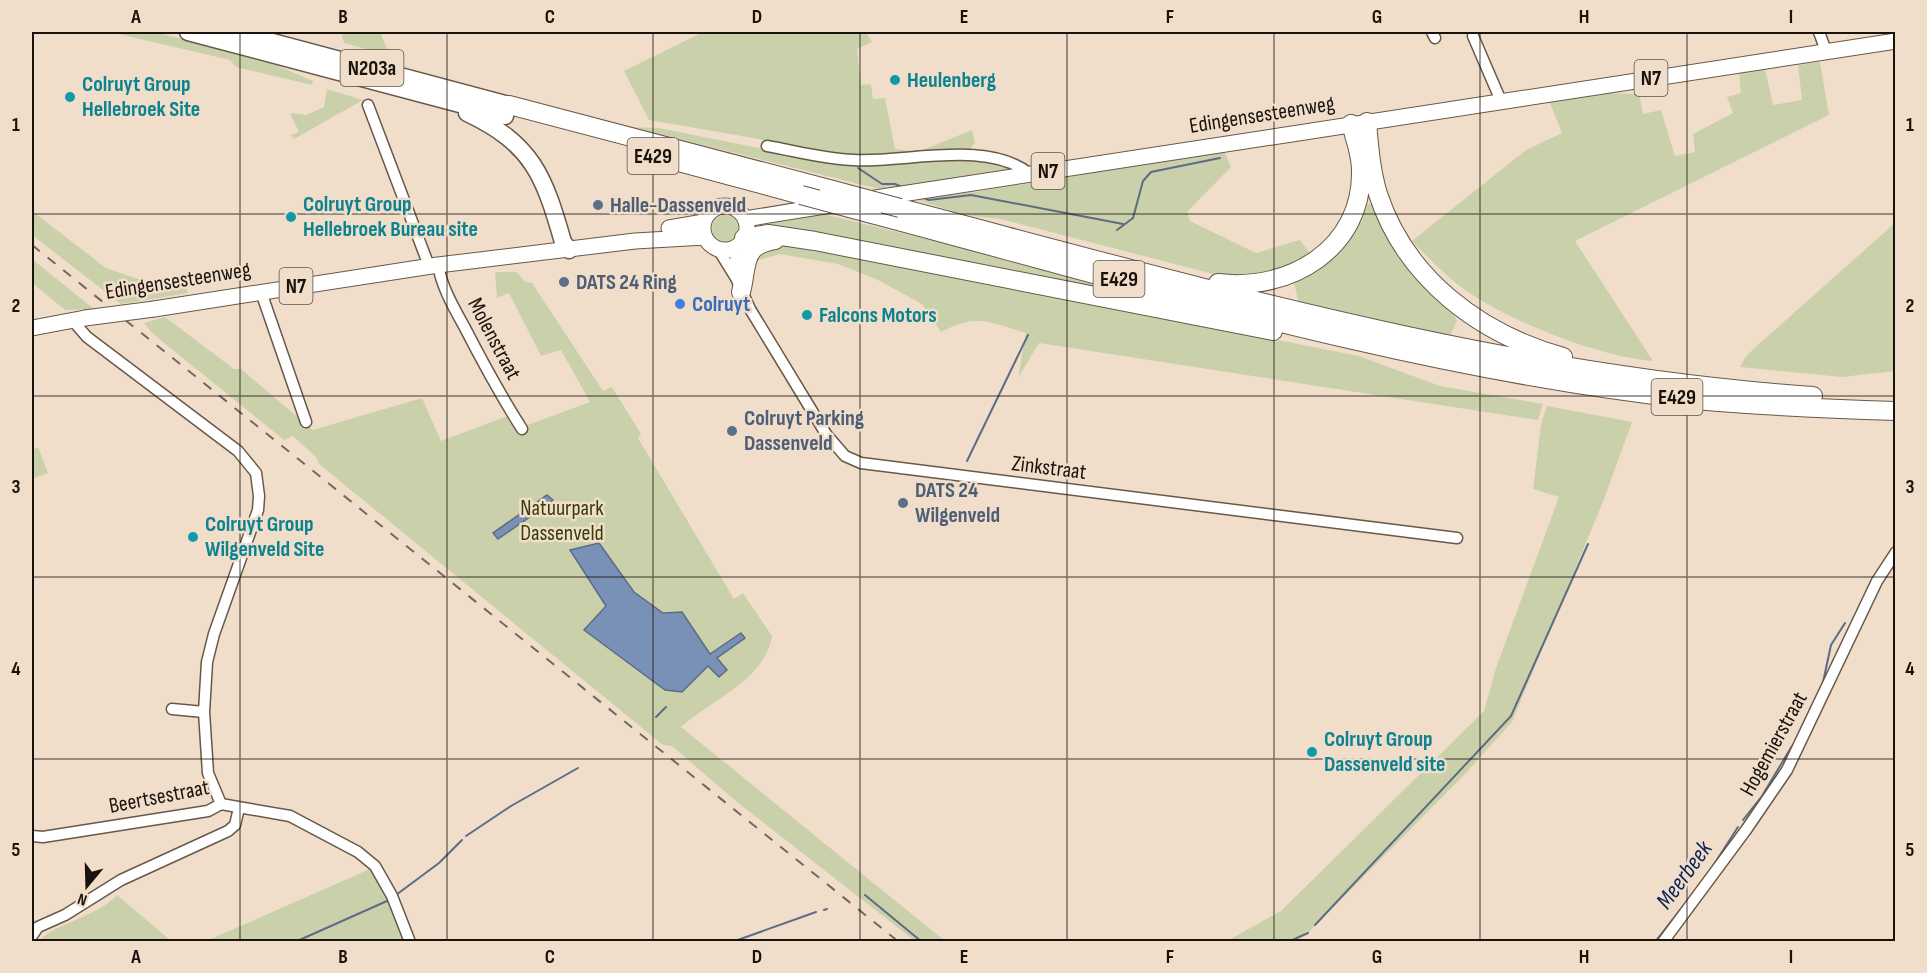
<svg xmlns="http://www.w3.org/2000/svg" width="1927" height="973" font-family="'Sofia Sans Condensed',sans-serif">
<rect width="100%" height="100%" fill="#f0decb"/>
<path fill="#cad1aa" d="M110,32H156L276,65L313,81L312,85L236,67L230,60Z
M341,32H380L390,56L344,43Z
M703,32H866L872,42L857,49L861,85L871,84L873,99L885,98L895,149L918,152L972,130L975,142L970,150L971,158L1007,166L1008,170L879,189L632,127L659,128L830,162L759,139L649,120L624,71Z
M1820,62L1829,115L1575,241L1653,361C1600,357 1523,326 1477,298C1453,283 1432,262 1412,241L1526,150L1562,133L1550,103L1606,93L1639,94L1643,114L1661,110L1675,156L1695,152L1693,134L1733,113L1727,97L1741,93L1739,72L1765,68L1773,105L1802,100L1798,65Z
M327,89L363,100L294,139L291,135L299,132L290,113L306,115L324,107Z
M1224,151L1231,167L1187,212L1190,221L1256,253L1300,240L1309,252V257L1294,267L1258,276L1217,275L1001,219L964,215L911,198L976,192Z
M1364,204H1372L1413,277L1452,312L1457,321L1448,340L1299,304L1294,283L1339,251Z
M32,211L106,268L141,280L144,293L185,284L188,293L121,304L32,235Z
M823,214L1242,316L755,231L760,225Z
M712 228a13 13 0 1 1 26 0a13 13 0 1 1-26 0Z
M1895,223V371L1842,377L1740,367L1746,356L1759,344Z
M783,243L1359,356L1440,386L1543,404L1538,420L1039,343L1018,378L1026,333C989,322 977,313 941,332L922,304L876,279L838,264L780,254L759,260L756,264V252Z
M32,259L94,309L65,310L32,283Z
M495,272H517L525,282L532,283L603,391L612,387L641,434L638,438L734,599L743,593L772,636C766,679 711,700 681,727L945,941H915L737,802L672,746L663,745L319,464L316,457L293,436L284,440L153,334L144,323L165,317L234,369H241L313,430L422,398L441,441L510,415L525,426L590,402L561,350L541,356L509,293L497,298Z
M1547,406L1632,422L1604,499L1512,722L1465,774L1308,933L1288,941H1227L1281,911L1484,711L1496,668L1559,497L1533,489L1541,424Z
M38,447L48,473L32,479V450Z
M370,869L379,881L406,941L204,942Z
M117,895L171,941H40C50,925 99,916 117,895Z"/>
<path fill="#7a91b7" stroke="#5d6b84" stroke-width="1.5" d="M547,495L553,500L550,503L498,539L493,533Z
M599,543L634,592L663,613L682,612L710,654L741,633L745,638L717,658L727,670L719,677L708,666L682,692L665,690L584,630L606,606L570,550Z"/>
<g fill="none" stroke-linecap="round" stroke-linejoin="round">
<path stroke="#5d6b84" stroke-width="2" d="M858,168L882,184H895L902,187
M924,198L929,200L971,195L1123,224
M1117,230L1133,218L1143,181L1151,172L1220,158
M967,461L1028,335
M1822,687L1831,645L1845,623
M656,717L666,707
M1743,820L1762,796L1792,746
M466,836L511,806L578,768
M1709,872L1738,827
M396,895L439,863L462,840
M865,895L922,942
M824,910L827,909
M1315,925L1511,716L1588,544
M295,942L387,901
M732,942L816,912
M1288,942L1308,933
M1655,942L1680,910"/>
<defs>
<path id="minor" d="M1432,32L1435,38
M1819,32L1826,51
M1473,36L1501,101
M368,105L429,266
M767,146C796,151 825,159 854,160C905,163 987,139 1030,174
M735,247L736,278
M718,249L736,278L750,309L826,434L845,456L861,463L1457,538
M438,265C442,288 454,308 465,328C483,363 501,396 522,429
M261,292L306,422
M73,321L87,337L238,451L256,473L259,496L258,510L214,634L207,662L204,712L208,773L221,804
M172,709L204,712
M32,836L43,837L208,811L221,804L290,816L358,852L375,866L392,896L410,942
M32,936L38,927L65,915L121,880L228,831L235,825L239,808
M1663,942L1746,830L1787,770L1877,581L1896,552"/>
<path id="primary" d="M869,199L1896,41
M703 228a22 22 0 1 1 44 0a22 22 0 1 1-44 0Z
M745,219L831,205
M669,228L704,222
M154,309L438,265L635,241L705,237
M32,328L85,318"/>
<path id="trunk" d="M188,32L505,116
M235,32L509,105
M467,113C533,144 544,176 563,242L569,250"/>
<path id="motorway" d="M509,105L829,189
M1367,122C1369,146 1371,171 1378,194C1406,279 1480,334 1563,357
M664,158L801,195
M900,208C1201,287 1501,375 1813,396
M872,214C1143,286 1416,370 1696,400C1762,406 1829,409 1896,411
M744,238L768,234L815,241L1273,331
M1218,283C1290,292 1363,248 1361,170C1361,154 1355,139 1351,124
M741,292C748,266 741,245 775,240"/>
</defs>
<use href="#minor" stroke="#685848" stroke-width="13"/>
<use href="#primary" stroke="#685848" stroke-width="17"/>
<use href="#trunk" stroke="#685848" stroke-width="19"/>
<use href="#motorway" stroke="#685848" stroke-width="20"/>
<use href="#minor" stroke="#fff" stroke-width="10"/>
<use href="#primary" stroke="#fff" stroke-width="15"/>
<use href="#trunk" stroke="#fff" stroke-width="16"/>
<use href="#motorway" stroke="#fff" stroke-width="18"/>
<path stroke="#73685c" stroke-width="2" stroke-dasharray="10 10" stroke-linecap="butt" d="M32,245L899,942"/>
<defs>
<path id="primary-bridge" d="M85,318L154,309"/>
<path id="motorway-bridge" d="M829,189L900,208
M801,195L872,214"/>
</defs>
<use href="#primary-bridge" stroke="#685848" stroke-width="17" stroke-linecap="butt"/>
<use href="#motorway-bridge" stroke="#685848" stroke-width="20" stroke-linecap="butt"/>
<use href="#primary-bridge" stroke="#fff" stroke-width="15"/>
<use href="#motorway-bridge" stroke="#fff" stroke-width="18"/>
</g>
<path fill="none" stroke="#19130c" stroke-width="1.5" stroke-opacity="0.55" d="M240,32V942M447,32V942M653,32V942M860,32V942M1067,32V942M1274,32V942M1480,32V942M1687,32V942M32,214H1896M32,396H1896M32,577H1896M32,759H1896"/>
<g fill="#0f9aa8" stroke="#f0decb" stroke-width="2">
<circle cx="895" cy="80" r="6"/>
<circle cx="70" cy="97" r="6"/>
<circle cx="291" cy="217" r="6"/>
<circle cx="807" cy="315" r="6"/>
<circle cx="193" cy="537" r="6"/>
<circle cx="1312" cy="752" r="6"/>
</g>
<g fill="#5c6f8a" stroke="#f0decb" stroke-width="2">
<circle cx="598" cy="205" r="6"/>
<circle cx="564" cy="282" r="6"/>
<circle cx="732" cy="431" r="6"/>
<circle cx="903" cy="503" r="6"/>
</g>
<circle fill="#3f7fe0" stroke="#f0decb" stroke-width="2" cx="680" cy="304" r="6"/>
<g text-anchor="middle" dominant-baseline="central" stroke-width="5" stroke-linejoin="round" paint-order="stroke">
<g fill="#f0decb" stroke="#5a5045" stroke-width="1.5">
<rect x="340.5" y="50" width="63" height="36" rx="4.5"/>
<rect x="1634.5" y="60" width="33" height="36" rx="4.5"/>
<rect x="627.5" y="138" width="51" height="36" rx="4.5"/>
<rect x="1031.5" y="153" width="33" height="36" rx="4.5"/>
<rect x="1093.5" y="261" width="51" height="36" rx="4.5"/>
<rect x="279.5" y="268" width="33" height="36" rx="4.5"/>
<rect x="1651.5" y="379" width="51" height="36" rx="4.5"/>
</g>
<g font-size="21" font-weight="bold" fill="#19130c">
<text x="372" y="68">N203a</text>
<text x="1651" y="78">N7</text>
<text x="653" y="156">E429</text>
<text x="1048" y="171">N7</text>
<text x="1119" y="279">E429</text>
<text x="296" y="286">N7</text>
<text x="1677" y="397">E429</text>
</g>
<g font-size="22" font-weight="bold" fill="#0d838f" stroke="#f0decb" text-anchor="start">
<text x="907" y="80">Heulenberg</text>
<text x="82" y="84">Colruyt Group<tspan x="82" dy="25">Hellebroek Site</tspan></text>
<text x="303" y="204">Colruyt Group<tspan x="303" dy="25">Hellebroek Bureau site</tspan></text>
<text x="819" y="315">Falcons Motors</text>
<text x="205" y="524">Colruyt Group<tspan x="205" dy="25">Wilgenveld Site</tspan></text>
<text x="1324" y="739">Colruyt Group<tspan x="1324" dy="25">Dassenveld site</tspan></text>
</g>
<g font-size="22" fill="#19130c" stroke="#f0decb">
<text transform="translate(1262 115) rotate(-9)">Edingensesteenweg</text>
<text transform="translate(178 281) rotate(-9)">Edingensesteenweg</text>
<text transform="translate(494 339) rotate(62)">Molenstraat</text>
<text transform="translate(1049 468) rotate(7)">Zinkstraat</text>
<text transform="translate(1774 744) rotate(-61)">Hogemierstraat</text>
<text transform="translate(159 797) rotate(-11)">Beertsestraat</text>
</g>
<g font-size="22" font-weight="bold" fill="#4e5e75" stroke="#f0decb" text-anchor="start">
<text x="610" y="205">Halle-Dassenveld</text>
<text x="576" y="282">DATS 24 Ring</text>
<text x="744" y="418">Colruyt Parking<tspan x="744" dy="25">Dassenveld</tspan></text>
<text x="915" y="490">DATS 24<tspan x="915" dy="25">Wilgenveld</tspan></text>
</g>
<g font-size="22" font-weight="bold" fill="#366cbe" stroke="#f0decb" text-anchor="start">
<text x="692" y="304">Colruyt</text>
</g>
<g font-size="22" fill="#373d05" stroke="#f0decb">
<text x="562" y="508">Natuurpark<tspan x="562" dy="25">Dassenveld</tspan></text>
</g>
<g font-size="24" font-style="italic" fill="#0a2756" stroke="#f0decb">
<text transform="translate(1684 875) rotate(-54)">Meerbeek</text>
</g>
</g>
<rect width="1927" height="973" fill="none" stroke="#f0decb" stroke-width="66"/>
<g transform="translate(87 886) rotate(199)" stroke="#f0decb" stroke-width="4.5" paint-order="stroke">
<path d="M0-4.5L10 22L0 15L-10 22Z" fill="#19130c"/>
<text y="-9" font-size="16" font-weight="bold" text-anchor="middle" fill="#19130c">N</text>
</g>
<rect x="33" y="33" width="1861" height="907" fill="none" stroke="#19130c" stroke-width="2"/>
<g font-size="20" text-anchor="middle" font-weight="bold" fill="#19130c">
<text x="136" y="23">A</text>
<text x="343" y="23">B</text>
<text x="550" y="23">C</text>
<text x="757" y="23">D</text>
<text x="964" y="23">E</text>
<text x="1170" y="23">F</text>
<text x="1377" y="23">G</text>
<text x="1584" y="23">H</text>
<text x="1791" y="23">I</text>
<text x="16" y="131">1</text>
<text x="1910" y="131">1</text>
<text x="16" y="312">2</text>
<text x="1910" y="312">2</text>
<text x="16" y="493">3</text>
<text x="1910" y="493">3</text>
<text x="16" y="675">4</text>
<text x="1910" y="675">4</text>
<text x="16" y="856">5</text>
<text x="1910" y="856">5</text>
<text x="136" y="963">A</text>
<text x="343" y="963">B</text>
<text x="550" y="963">C</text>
<text x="757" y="963">D</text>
<text x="964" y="963">E</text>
<text x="1170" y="963">F</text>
<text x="1377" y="963">G</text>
<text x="1584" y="963">H</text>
<text x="1791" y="963">I</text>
</g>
</svg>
